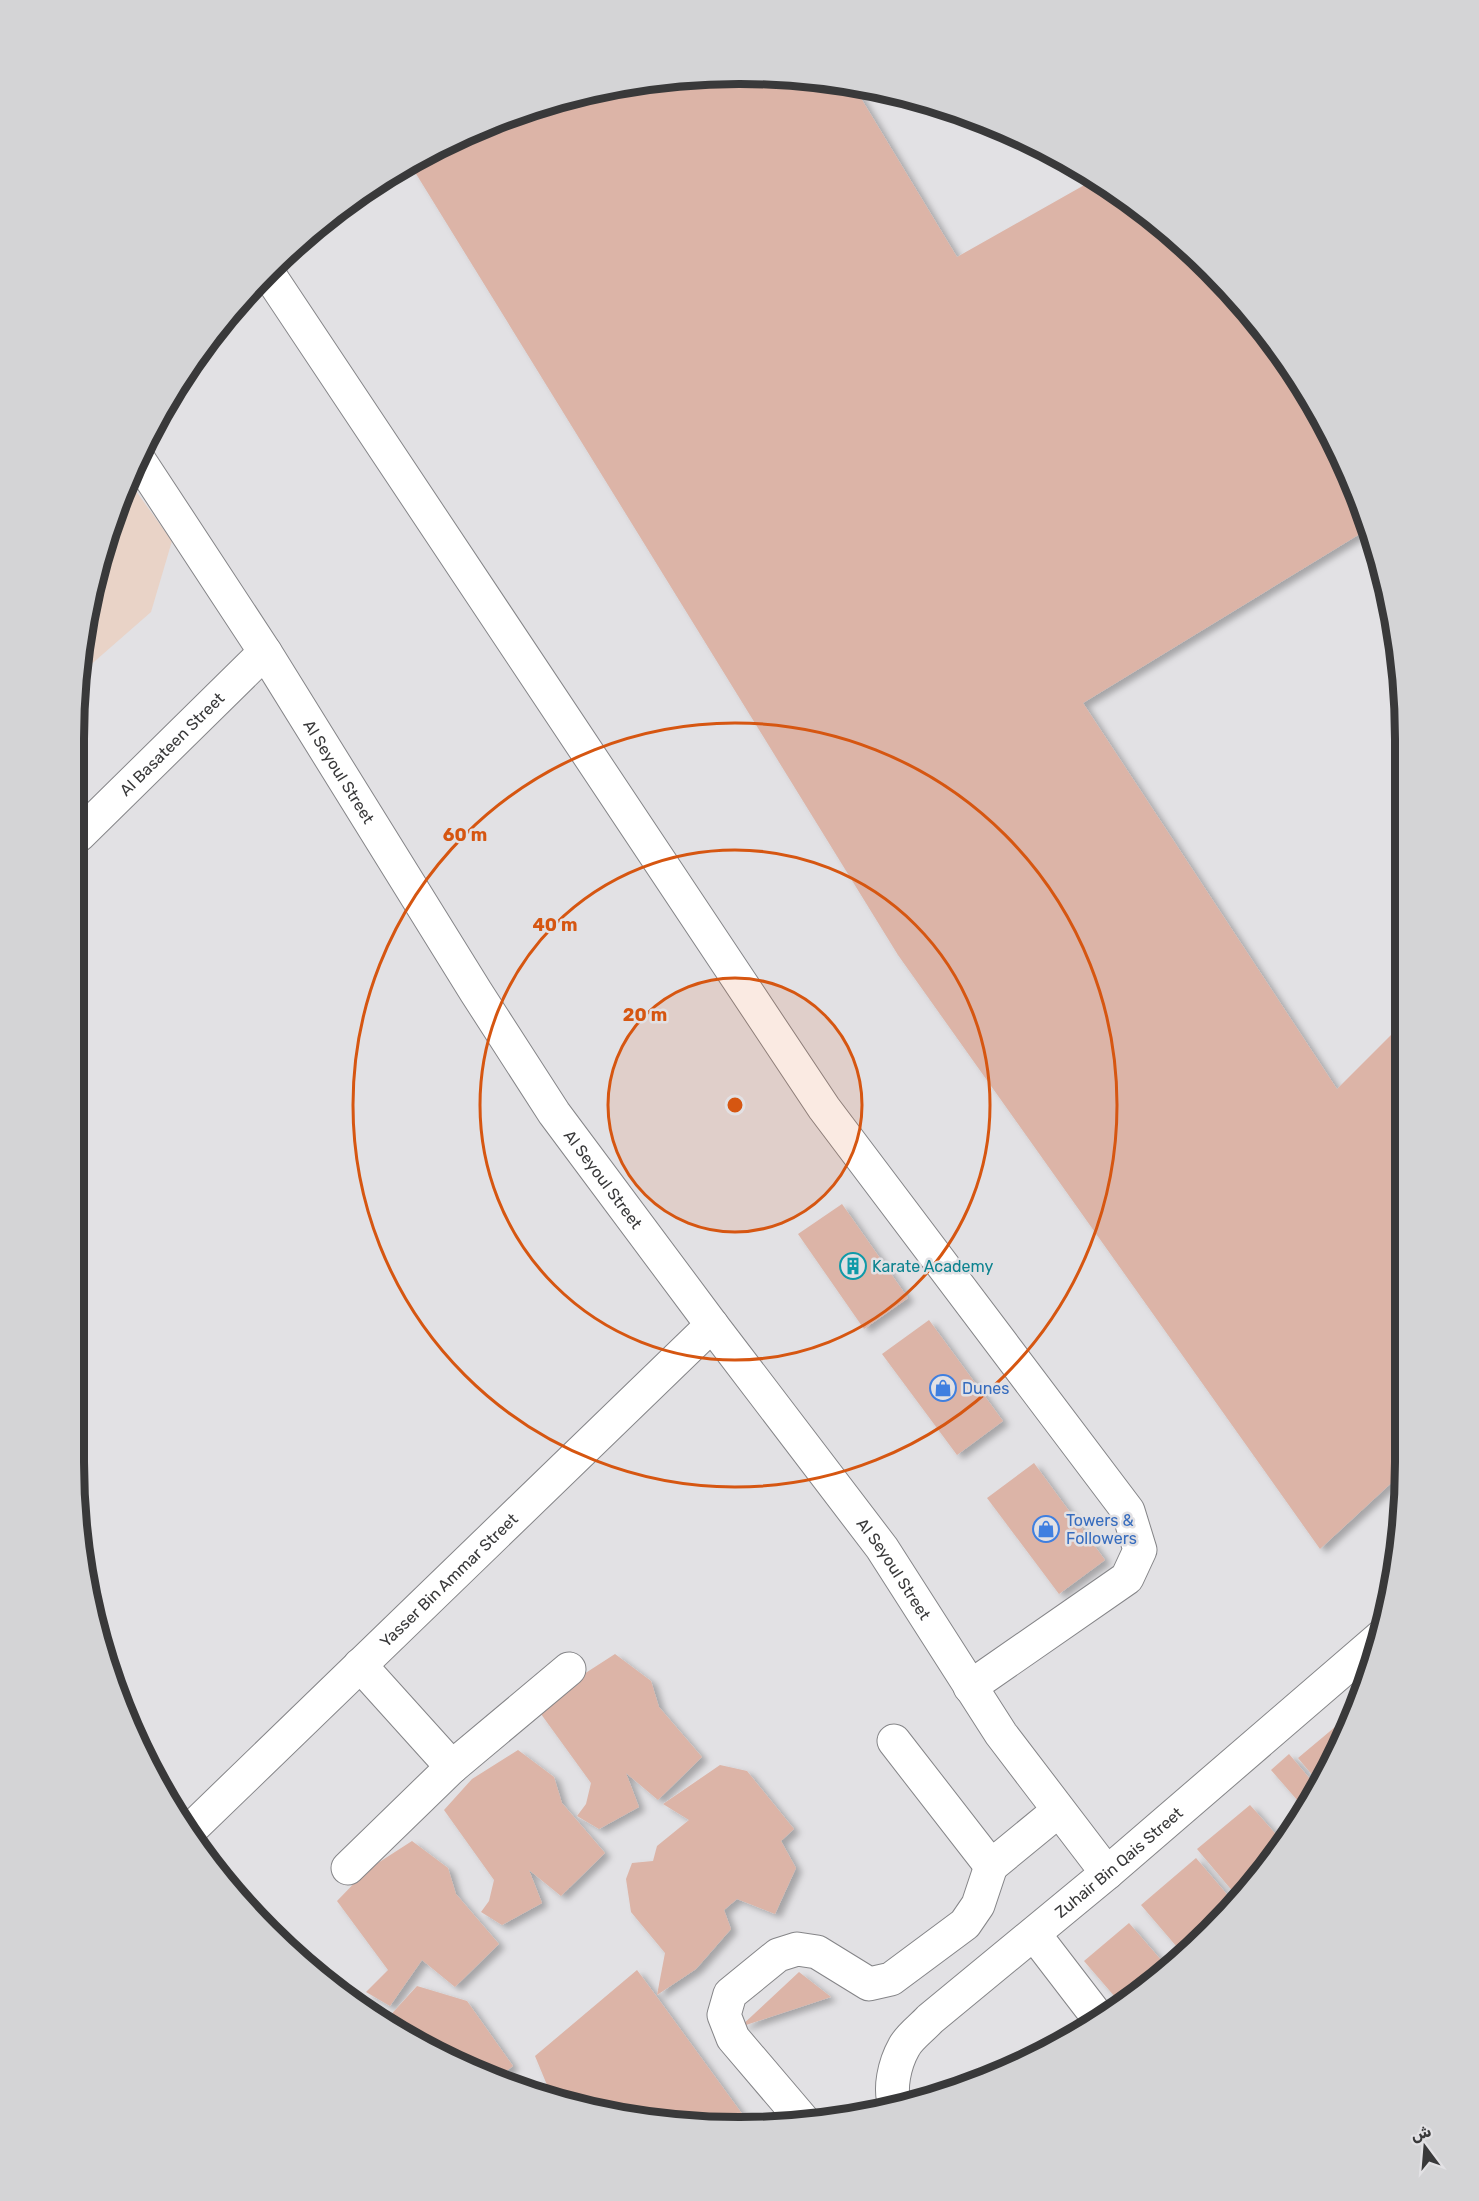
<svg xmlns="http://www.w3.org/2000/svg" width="1479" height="2201" font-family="Rubik,Cairo,sans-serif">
<defs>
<filter id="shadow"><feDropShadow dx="6" dy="4" stdDeviation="3" flood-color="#0004"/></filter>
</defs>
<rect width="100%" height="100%" fill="#e2e1e4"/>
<path fill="#e9d3c7" d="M128,480L172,541L151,612L79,675V652L109,526Z"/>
<path fill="#dcb4a7" filter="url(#shadow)" d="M696,75L827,79L853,85L957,257L1095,179L1179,239L1268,334L1337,445L1368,529L1083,703L1337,1089L1402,1024L1400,1475L1320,1549L898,955L410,164L445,142L567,96Z
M842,1204L908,1298L864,1329L798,1234Z
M929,1320L1003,1421L957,1455L882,1354Z
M1034,1463L1105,1560L1059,1594L987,1498Z
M615,1654L651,1681L659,1707L702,1757L658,1800L626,1773L639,1807L599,1829L577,1816L586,1804L591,1783L541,1714L570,1683Z
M1360,1696L1354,1711L1348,1705Z
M1335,1727L1344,1737L1337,1756L1319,1783L1298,1758Z
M518,1750L554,1777L562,1803L605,1853L561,1896L529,1870L542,1903L502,1925L481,1912L489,1901L494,1880L444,1810L472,1779Z
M1289,1754L1316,1786L1298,1801L1271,1770Z
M720,1765L747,1771L794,1829L781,1841L796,1868L775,1914L737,1899L724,1910L731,1929L696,1969L657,1995L665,1953L631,1912L626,1879L632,1863L653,1861L657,1846L689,1820L663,1804Z
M1250,1805L1281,1840L1240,1900L1197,1849Z
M412,1841L448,1868L456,1894L499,1944L455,1987L422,1960L390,2006L366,1992L388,1970L337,1901L367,1870Z
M1196,1858L1236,1905L1183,1954L1141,1905Z
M1129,1923L1168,1968L1145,1990L1122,2005L1084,1961Z
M637,1970L657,1997L751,2126H696L609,2115L552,2097L535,2056Z
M799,1972L831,1997L740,2027Z
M417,1986L467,2001L513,2066L495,2080L485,2077L386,2020Z"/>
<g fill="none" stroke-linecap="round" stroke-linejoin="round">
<defs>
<g id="minor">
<path d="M268,273L824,1108L1128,1511L1140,1550L1127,1578L970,1687"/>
<path id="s1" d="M137,457L265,652L476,992L554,1113L712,1325L882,1548L1001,1734L1107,1873"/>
<path id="s2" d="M79,835L265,652"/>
<path d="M360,1665L452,1767"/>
<path d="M894,1741L991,1866L1058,1811"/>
<path id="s3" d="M187,1833L712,1325"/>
<path d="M348,1868L452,1767L569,1669"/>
<path d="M1034,1934L1100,2020"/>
<path id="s4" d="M896,2107C888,2090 895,2063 904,2047C909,2037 922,2028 930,2019L1107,1873L1382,1636"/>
<path d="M802,2123V2119L733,2038L724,2015L730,1994L778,1955L797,1949L817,1952L869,1984L891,1979L965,1924L978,1905L991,1866"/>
</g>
</defs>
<use href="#minor" stroke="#858588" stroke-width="35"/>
<use href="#minor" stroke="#fff" stroke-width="33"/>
</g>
<circle cx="735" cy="1105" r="127" fill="#d65611" fill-opacity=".12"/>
<g fill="none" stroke="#d65611" stroke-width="3">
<circle cx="735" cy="1105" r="127"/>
<circle cx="735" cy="1105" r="255"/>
<circle cx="735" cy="1105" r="382"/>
</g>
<defs>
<symbol id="building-ring" viewBox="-11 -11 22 22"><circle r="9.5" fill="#e2e1e4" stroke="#0f9aa8" stroke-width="1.5"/><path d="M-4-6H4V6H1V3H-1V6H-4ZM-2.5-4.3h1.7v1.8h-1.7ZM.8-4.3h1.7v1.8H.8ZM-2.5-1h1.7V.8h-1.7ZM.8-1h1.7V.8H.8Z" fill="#0f9aa8"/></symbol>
<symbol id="shop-ring" viewBox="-11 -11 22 22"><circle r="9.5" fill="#e2e1e4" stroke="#3f7fe0" stroke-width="1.5"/><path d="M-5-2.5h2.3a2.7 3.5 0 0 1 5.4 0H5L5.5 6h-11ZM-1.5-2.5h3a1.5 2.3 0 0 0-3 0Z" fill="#3f7fe0"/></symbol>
</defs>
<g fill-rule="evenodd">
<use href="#building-ring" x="838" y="1251" width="30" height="30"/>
<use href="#shop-ring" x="928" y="1373" width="30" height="30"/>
<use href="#shop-ring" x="1031" y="1514" width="30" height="30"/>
</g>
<g text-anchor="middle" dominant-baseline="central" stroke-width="5" stroke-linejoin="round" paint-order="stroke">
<g font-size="16" fill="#39393a" stroke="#e2e1e4">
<text stroke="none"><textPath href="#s2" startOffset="130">Al Basateen Street</textPath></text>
<text stroke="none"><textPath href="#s1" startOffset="374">Al Seyoul Street</textPath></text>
<text stroke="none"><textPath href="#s1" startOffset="860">Al Seyoul Street</textPath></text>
<text stroke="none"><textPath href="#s1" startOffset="1346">Al Seyoul Street</textPath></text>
<text stroke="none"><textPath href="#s3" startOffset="364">Yasser Bin Ammar Street</textPath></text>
<text stroke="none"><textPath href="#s4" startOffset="346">Zuhair Bin Qais Street</textPath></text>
</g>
<g font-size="16" fill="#0d838f" stroke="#e2e1e4" text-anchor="start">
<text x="872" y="1266">Karate Academy</text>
</g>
<g font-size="16" fill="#366cbe" stroke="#e2e1e4" text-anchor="start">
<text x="962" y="1388">Dunes</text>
<text x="1066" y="1520">Towers &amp;<tspan x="1066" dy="18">Followers</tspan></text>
</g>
</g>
<path d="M0 0H1479V2201H0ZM739 84H740A655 655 0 0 1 1395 739V1462A655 655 0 0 1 740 2117H739A655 655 0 0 1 84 1462V739A655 655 0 0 1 739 84Z" fill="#d4d4d6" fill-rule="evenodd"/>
<path fill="none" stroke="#39393a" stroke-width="8" d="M739 84H740A655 655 0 0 1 1395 739V1462A655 655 0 0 1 740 2117H739A655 655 0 0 1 84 1462V739A655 655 0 0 1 739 84Z"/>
<circle cx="735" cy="1105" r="9" fill="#d65611" stroke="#e2e1e4" stroke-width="3"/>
<g font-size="18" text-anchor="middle" font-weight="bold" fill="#d65611" stroke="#e2e1e4" stroke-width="5" stroke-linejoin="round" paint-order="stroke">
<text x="465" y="841">60 m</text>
<text x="555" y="931">40 m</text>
<text x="645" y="1021">20 m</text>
</g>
<g transform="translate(1425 2147) rotate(344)" stroke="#e2e1e4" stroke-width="4.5" paint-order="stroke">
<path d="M0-4.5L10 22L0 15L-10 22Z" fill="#39393a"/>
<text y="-9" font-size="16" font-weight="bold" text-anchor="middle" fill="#39393a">ش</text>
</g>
</svg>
